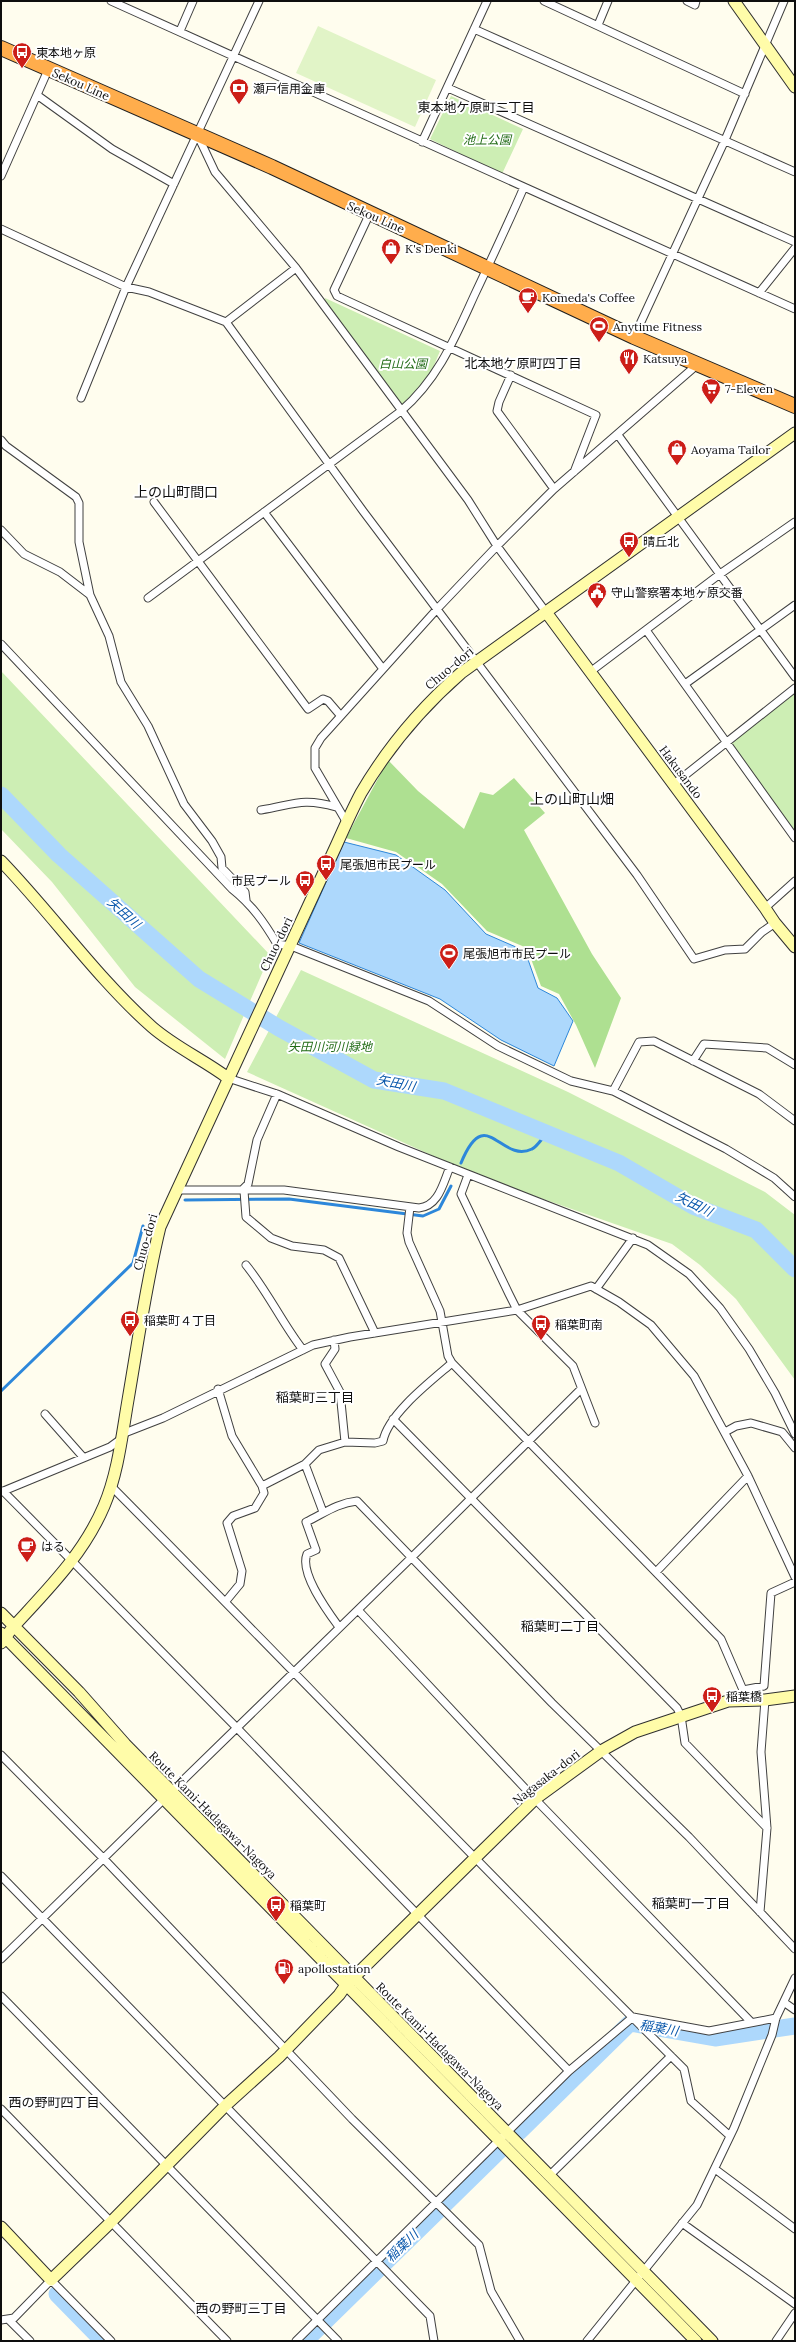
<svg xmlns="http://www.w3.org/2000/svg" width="796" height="2342" font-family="Lora,'Noto Sans JP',serif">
<rect width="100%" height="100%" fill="#fffdee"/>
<path fill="#cdeeb4" d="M451,96L523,129L502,174L430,139Z
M325,298L440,351L430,375L402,407L324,301Z
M1,671L270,955L225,1059L135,987L52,882L1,829Z
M795,688V838L726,742Z
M301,970L568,1092L765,1192L795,1215V1380L736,1299L700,1265L672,1244L480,1177L247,1072Z"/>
<path fill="#aee091" d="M388,760L418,791L464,829L480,792L493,795L514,778L545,813L524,830L592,954L621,998L595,1068L576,1025L559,994L541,986L527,948L487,931L442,884L396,852L346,838Z"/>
<path fill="#e1f4c7" d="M318,26L436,80L415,127L296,73Z"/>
<path fill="#add8fc" stroke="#2d87da" d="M344,842L396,855L445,890L486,934L525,951L538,988L557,998L573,1021L554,1066L501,1040L440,999L299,943Z"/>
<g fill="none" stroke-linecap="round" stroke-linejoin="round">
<path stroke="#2d87da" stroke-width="3" d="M461,1163C486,1102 500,1164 532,1149C537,1147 542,1138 547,1133
M185,1200L289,1199L423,1216L439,1209L451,1186
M1,1391L133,1263L143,1226"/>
<path stroke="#add8fc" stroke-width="17" d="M1,795L59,855L199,979L279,1028L374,1080L444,1091L619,1163L693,1206L756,1230L795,1269
M519,2132L630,2023L715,2038L795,2026
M57,2294L103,2341
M305,2341L499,2151"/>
<defs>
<path id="street" d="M111,1L795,309
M544,1L745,94
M687,1L695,5L696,1
M598,25L608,1
M474,29L795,172
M180,31L193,1
M448,88L795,242
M37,95L112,149L174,184
M198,136L215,172L296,268L468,500L497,546L546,612
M422,142L487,1
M1,176L48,70
M370,213L334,290L337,296L596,415L574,472
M1,229L126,287L149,292L226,322L363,511L637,875L694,959L725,950L745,949L762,932L775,923
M759,293L795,248
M226,322L296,268
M634,337L725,140L784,1
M511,375L499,402L497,411L554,489
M81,398L126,287L259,1
M618,435L795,677
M1,440L6,446L76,497L79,503V542L90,595
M154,502L308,709L323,699L328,701L340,715
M264,512L383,669
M1,530L24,554L60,572L90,595L109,636L121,682L148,726L184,804L212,841L221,857L222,868L245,892L246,900
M148,598L401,411C438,379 454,340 474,296C491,260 508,224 524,187
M646,630L795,838
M1,644L232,889C252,905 264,922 277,944L291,946L429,1001L498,1046L571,1081L613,1091L726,1149L774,1178L795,1197
M590,672L720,574L795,522
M685,684L795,605
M674,784L795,688
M261,810C293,805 302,797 336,807
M347,823L315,768V748L321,738L438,608L497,546L554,489L698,364
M765,908L795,881
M693,1061L704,1044L767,1048L795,1065
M228,1078L277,1094L399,1147L648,1245L689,1274L720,1308L749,1349L775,1393L795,1434
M613,1091L639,1042L654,1041L759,1094L795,1121
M468,1175L461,1194L509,1294L517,1310L573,1366L595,1423
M178,1190H284L419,1208C439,1206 443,1183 450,1167
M242,1190L248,1184L257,1140L277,1094
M244,1191L246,1217L271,1238L292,1246L324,1250L339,1258L375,1333
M410,1207L407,1233L409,1242L440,1311L448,1356L452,1363L721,1639L743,1690V1701
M246,1265C268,1292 282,1323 303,1350
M596,1289L633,1238
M334,1340L335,1349L325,1364L340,1392L345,1442
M218,1389L232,1436L262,1486L264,1493L255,1508L233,1516L227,1523L242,1571L240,1584L226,1601
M45,1414L83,1457
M393,1419L677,1708L681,1716L685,1743L767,1828
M725,1432L736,1426L751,1423L782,1432L795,1448
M122,1434L163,1418L313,1345L350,1337L517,1310L591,1286L619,1302L651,1325L694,1376L748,1476L795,1577
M305,1464L323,1512
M111,1486C303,1680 491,1877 684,2069L691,2101L730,2136
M262,1486L305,1464L319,1450L345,1442L375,1443L383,1441C388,1414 431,1381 452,1363
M3,1491L237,1728L569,2071
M1,1492L110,1447L121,1439
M656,1572L748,1476
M358,1610L535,1799L751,2022
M339,1627C328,1612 299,1573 307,1554L316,1550L306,1522C323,1514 337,1503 357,1501L552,1703L689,1837L795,1949
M743,1690L764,1686L771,1593L795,1582
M1,1755L103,1858L352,2119L479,2245L491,2291L520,2341
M172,1791L412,1557L580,1390
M1,1876L430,2316L434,2341
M760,1912L767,1828L761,1752L765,1700
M1,1959L164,1799
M1,1996L338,2341
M785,2003L795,2010
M633,2017L709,2031L776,2018
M1,2109L227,2341
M715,2169L795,2229
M550,2175L671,2056
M682,2223L795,2304
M1,2320L14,2318L51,2280L111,2341
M9,2320L30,2341
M296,2341L569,2071L633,2017
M587,2341L697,2205L734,2128L772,2035L776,2018L795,1978
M776,2341L795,2313"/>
<path id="secondary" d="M734,1L795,87
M546,612L765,908L775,923L795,947
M1,861C53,915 96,977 152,1027C175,1047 204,1060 228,1078
M1,1613L79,1692L125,1744L712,2341
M1,1633L696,2341
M1,1643C7,1637 10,1629 16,1624C50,1587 84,1553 104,1506C118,1473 122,1435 128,1400C138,1342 146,1284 160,1227L336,846C344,828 352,810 361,793C388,747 421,708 461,673L795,433
M1,2227L51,2280L110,2223L226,2105L279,2057L339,1995L346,1985L535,1799L601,1751L635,1732L728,1701L765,1700L795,1696"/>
<path id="highway" d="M1,48L272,167L634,337L795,406"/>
</defs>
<use href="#street" stroke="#414141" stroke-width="9"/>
<use href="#secondary" stroke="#303030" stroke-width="13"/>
<use href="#highway" stroke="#1f1f1f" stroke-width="16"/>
<use href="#street" stroke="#fff" stroke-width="7"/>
<use href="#secondary" stroke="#fffca9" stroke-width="11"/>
<use href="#highway" stroke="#ffad4c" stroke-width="14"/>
</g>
<defs>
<symbol id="bus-pin" viewBox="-11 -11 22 30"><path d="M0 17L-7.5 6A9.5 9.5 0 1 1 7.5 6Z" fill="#cc1e18" stroke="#fff"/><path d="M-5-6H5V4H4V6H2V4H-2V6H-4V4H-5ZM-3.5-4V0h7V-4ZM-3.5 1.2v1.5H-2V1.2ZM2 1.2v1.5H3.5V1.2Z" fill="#fff"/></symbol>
<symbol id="bank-pin" viewBox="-11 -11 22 30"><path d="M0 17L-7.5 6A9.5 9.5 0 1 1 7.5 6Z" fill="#cc1e18" stroke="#fff"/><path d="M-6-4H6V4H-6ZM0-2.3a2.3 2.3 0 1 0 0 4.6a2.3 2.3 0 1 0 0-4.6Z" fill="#fff"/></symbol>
<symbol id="shop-pin" viewBox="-11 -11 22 30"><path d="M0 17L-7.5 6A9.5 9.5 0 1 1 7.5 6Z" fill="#cc1e18" stroke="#fff"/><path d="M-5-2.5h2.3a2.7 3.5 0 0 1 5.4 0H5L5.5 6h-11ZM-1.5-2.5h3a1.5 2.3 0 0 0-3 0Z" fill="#fff"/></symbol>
<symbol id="cafe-pin" viewBox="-11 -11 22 30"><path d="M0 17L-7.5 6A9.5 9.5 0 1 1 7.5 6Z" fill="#cc1e18" stroke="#fff"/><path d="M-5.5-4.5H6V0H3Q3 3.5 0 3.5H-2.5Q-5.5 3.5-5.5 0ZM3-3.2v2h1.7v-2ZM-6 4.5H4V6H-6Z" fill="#fff"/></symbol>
<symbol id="stadium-pin" viewBox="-11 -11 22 30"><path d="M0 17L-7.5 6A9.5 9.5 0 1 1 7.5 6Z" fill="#cc1e18" stroke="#fff"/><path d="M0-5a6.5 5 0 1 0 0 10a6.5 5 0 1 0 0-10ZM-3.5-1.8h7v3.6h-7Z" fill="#fff"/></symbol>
<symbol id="restaurant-pin" viewBox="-11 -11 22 30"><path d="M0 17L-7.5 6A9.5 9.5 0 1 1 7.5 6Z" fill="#cc1e18" stroke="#fff"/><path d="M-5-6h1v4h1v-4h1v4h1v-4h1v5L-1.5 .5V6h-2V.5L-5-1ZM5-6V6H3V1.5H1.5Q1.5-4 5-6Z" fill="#fff"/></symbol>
<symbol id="supermarket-pin" viewBox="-11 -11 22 30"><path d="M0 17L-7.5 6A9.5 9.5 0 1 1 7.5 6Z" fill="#cc1e18" stroke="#fff"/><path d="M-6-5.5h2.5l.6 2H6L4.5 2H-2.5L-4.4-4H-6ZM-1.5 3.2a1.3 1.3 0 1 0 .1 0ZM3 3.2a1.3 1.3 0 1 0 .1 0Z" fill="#fff"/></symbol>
<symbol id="civic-pin" viewBox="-11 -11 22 30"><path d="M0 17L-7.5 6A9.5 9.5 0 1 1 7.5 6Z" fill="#cc1e18" stroke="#fff"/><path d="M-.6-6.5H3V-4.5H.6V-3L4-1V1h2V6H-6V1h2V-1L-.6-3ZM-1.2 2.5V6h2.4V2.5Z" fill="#fff"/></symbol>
<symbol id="fuel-pin" viewBox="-11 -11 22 30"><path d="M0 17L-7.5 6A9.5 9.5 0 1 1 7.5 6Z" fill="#cc1e18" stroke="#fff"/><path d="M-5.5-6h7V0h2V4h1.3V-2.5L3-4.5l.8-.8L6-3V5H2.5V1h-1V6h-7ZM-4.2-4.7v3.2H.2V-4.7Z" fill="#fff"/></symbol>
</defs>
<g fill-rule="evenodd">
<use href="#bus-pin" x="11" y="41" width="22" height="30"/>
<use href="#bank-pin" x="228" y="77" width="22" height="30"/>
<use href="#shop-pin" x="380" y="237" width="22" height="30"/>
<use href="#cafe-pin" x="517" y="286" width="22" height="30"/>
<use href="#stadium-pin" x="588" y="315" width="22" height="30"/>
<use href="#restaurant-pin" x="618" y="347" width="22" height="30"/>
<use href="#supermarket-pin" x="700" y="377" width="22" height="30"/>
<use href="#shop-pin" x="666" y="438" width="22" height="30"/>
<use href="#bus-pin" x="618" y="530" width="22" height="30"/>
<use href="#civic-pin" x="586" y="581" width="22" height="30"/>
<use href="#bus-pin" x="315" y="853" width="22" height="30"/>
<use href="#bus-pin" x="294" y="869" width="22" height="30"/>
<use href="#stadium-pin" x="438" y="942" width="22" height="30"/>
<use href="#bus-pin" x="119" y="1309" width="22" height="30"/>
<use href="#bus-pin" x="530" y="1313" width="22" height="30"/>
<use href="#cafe-pin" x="16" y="1535" width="22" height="30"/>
<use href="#bus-pin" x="701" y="1685" width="22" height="30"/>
<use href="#bus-pin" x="265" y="1894" width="22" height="30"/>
<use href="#fuel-pin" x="273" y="1957" width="22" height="30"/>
</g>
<g text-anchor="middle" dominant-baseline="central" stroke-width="4" stroke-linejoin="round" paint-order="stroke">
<g font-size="12" fill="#0e0e0e" stroke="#fff" text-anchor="start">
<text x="36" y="52">東本地ヶ原</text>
<text x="253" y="88">瀬戸信用金庫</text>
<text x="405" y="248">K's Denki</text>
<text x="542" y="297">Komeda's Coffee</text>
<text x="613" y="326">Anytime Fitness</text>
<text x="643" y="358">Katsuya</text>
<text x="725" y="388">7-Eleven</text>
<text x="691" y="449">Aoyama Tailor</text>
<text x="643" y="541">晴丘北</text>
<text x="611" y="592">守山警察署本地ヶ原交番</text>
<text x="340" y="864">尾張旭市民プール</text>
<text x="291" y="880" text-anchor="end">市民プール</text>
<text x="463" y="953">尾張旭市市民プール</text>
<text x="144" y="1320">稲葉町４丁目</text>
<text x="555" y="1324">稲葉町南</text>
<text x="41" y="1546">はる</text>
<text x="726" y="1696">稲葉橋</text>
<text x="290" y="1905">稲葉町</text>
<text x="298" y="1968">apollostation</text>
</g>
<g font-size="12" fill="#0e0e0e" stroke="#fff">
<text transform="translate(81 84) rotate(24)">Sekou Line</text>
<text transform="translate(376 217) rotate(24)">Sekou Line</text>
<text transform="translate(449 668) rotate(-40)">Chuo-dori</text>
<text transform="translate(681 772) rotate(53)">Hakusando</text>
<text transform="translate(276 944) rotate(-64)">Chuo-dori</text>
<text transform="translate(145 1242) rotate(-74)">Chuo-dori</text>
<text transform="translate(546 1777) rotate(-38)">Nagasaka-dori</text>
<text transform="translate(213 1815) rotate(45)">Route Kami-Hadagawa-Nagoya</text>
<text transform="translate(440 2046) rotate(45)">Route Kami-Hadagawa-Nagoya</text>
</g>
<g font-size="12" font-style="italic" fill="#226c17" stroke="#fff">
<text x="487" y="139">池上公園</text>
<text x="403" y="363">白山公園</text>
<text x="330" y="1046">矢田川河川緑地</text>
</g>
<g font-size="13" fill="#0e0e0e" stroke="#fff">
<text x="476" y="107">東本地ケ原町二丁目</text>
<text x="523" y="363">北本地ケ原町四丁目</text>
<text x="315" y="1397">稲葉町三丁目</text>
<text x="560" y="1626">稲葉町二丁目</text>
<text x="691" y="1903">稲葉町一丁目</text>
<text x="54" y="2102">西の野町四丁目</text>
<text x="241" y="2308">西の野町三丁目</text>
</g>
<g font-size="13" font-style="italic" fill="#0a58ac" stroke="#fff">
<text transform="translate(124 913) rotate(42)">矢田川</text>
<text transform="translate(396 1083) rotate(11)">矢田川</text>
<text transform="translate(694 1204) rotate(26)">矢田川</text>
<text transform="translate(659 2028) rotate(10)">稲葉川</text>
<text transform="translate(402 2246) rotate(-44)">稲葉川</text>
</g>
<g font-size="14" fill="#0e0e0e" stroke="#fff">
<text x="176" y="492">上の山町間口</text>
<text x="572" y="799">上の山町山畑</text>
</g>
</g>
<rect width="796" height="2342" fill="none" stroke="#0e0e0e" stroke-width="4"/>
</svg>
